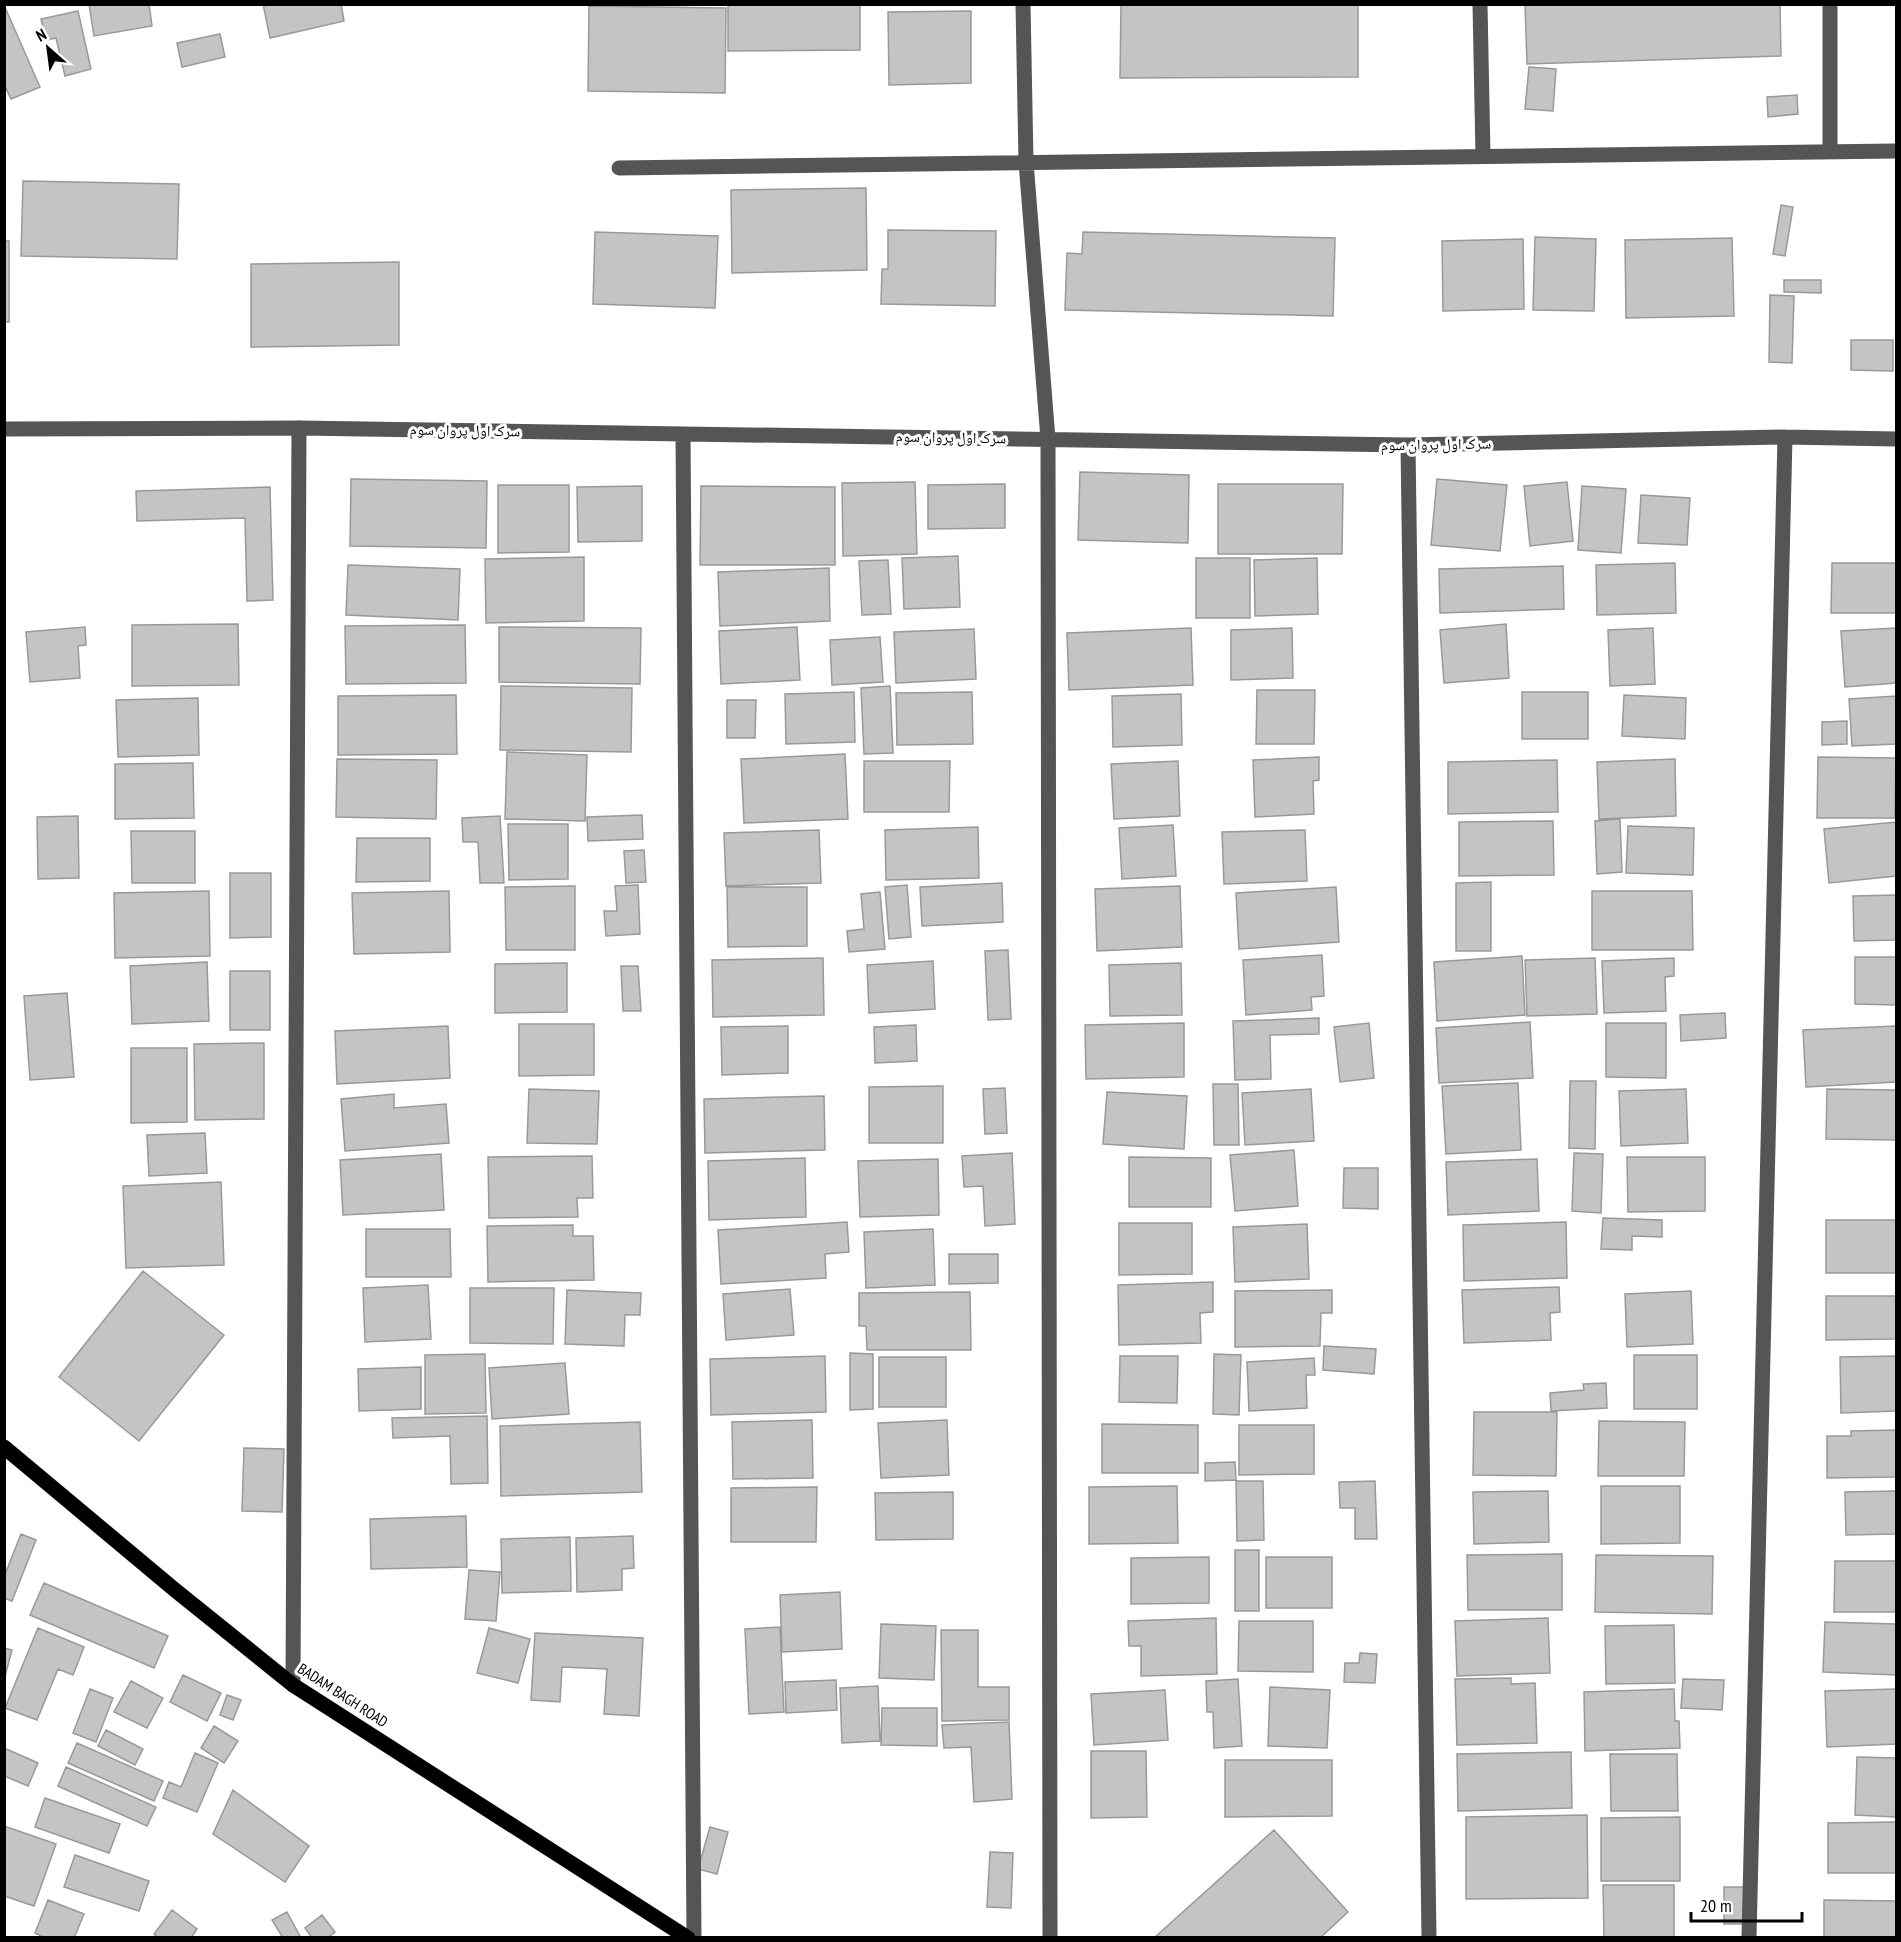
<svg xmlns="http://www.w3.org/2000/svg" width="1901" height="1942" font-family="'PT Sans Narrow','Noto Naskh Arabic',sans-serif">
<rect width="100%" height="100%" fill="#fff"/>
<path fill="#c4c4c4" stroke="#999" stroke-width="1.5" d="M89,4H149L152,26L94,36Z
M263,4H341L344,21L270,38Z
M728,4H860V50L728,51Z
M1121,4H1358V77L1120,78Z
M1525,4H1780L1781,56L1527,64Z
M4,5L40,87L11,99L4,84Z
M589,6L726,8L725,93L588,91Z
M78,11L91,69L65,76L56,38L46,40L41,19Z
M971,11V83L889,85L888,12Z
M220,34L225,57L182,67L177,43Z
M1529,67L1556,69L1553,111L1525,109Z
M1797,95L1798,114L1768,117L1767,97Z
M23,181L179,184L177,259L21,256Z
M866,188L867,270L732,273L731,190Z
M1781,205L1793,207L1785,256L1773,254Z
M888,230L996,231L995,306L881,304L882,269H888Z
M595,232L718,236L715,308L593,304Z
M1083,232L1335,238L1333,316L1065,310L1067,253L1082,254Z
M1535,237L1596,239L1594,311L1533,310Z
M1732,238L1734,316L1626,318L1625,240Z
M1523,239L1524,309L1443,311L1442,241Z
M4,241H9V322H4Z
M399,262V345L251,347V264Z
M1784,280H1821V293L1784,292Z
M1770,295L1794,296L1792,363L1769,362Z
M1851,340H1893V371L1851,370Z
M1080,472L1189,475L1188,543L1078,540Z
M351,479L487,481L486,548L350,546Z
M1437,479L1507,485L1500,551L1431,545Z
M915,482L917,554L843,556L842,483Z
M1567,482L1573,541L1530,546L1524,486Z
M1005,484V528L928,529V485Z
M1218,484H1343L1342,554H1218Z
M498,485H569V552L498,553Z
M642,486V541L578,542L577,487Z
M701,486L835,487V565H700Z
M1582,486L1626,489L1621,553L1578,550Z
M270,487L273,600L247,601L245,518L137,521L136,491Z
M1641,495L1690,498L1687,545L1638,543Z
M958,556L960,607L904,609L902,558Z
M584,557V621L486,623L485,559Z
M1196,558H1250V618H1196Z
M1317,558L1318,614L1255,616L1254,560Z
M888,560L891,614L862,615L859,561Z
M1675,563L1676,613L1597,615L1596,565Z
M1832,563H1896V613H1831Z
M348,565L460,569L458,620L346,615Z
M1563,566L1564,609L1440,613L1439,569Z
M829,568L830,621L720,626L718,572Z
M238,624L239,685L132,686V625Z
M1506,624L1509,678L1444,683L1440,630Z
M465,625L466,683L346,684L345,626Z
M85,627L86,645L78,646L80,678L30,682L26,632Z
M499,627L641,628L640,684L499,682Z
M797,627L800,680L721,684L719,631Z
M1191,628L1193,685L1069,690L1067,633Z
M1292,628L1293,678L1231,680V630Z
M1653,628L1655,684L1610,686L1608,630Z
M1896,628V683L1845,687L1841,631Z
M974,629L976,679L896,683L894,632Z
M880,637L883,682L832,685L830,640Z
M501,686L632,688L631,752L500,750Z
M890,686L893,753L864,754L861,688Z
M1257,690H1315L1314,744H1256Z
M854,692L855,742L786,744L785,694Z
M972,692L973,744L897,745L896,693Z
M1522,692H1588V739H1522Z
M1181,694L1182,745L1113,747L1112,696Z
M456,695L457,754L338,755V696Z
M1624,695L1686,698L1685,739L1622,736Z
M1896,696V744L1852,746L1849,699Z
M198,698L199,755L118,757L116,700Z
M727,700H756L755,738H727Z
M1847,721V744L1822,745V722Z
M507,752L587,755L585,821L505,819Z
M845,754L848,819L744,823L741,759Z
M1319,757V780L1313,781L1314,814L1255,817L1253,760Z
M1818,757L1896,758L1895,818H1817Z
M337,759L437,760L436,819L336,817Z
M1675,759L1676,816L1599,819L1597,762Z
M1557,760L1558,812L1448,814V762Z
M864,761H950L949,812H864Z
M1178,761L1180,816L1114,819L1111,764Z
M193,763L194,818L115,819V764Z
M642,815L643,839L588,841L587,817Z
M78,816L79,878L38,879L37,817Z
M500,816L504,883H480L478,842H463L462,818Z
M1620,819L1622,872L1597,874L1595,821Z
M1553,821L1554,875L1459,876V822Z
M1896,822V876L1829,883L1824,829Z
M508,824H568V879L509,880Z
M1173,825L1176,876L1122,879L1119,828Z
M1628,826L1694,828L1693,875L1626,873Z
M978,827L979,878L886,880L885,830Z
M819,830L821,883L726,886L724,833Z
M1305,830L1307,881L1224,884L1222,832Z
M131,831H195V883H132Z
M357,838H430V881L356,882Z
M644,850L646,882L626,883L624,851Z
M230,873H271V937L230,938Z
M1491,882V951H1456V883Z
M1002,883L1003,922L922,926L920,887Z
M638,885L640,934L606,936L604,911H617L615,886Z
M907,885L911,937L889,939L885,887Z
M575,886V950H506L505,887Z
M1180,886L1182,947L1097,951L1095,889Z
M727,887H807V946L728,947Z
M1336,887L1339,942L1239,949L1236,893Z
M209,891L210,956L115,958L114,893Z
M449,891L450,952L354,954L352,893Z
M1592,891H1692L1693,950H1592Z
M880,892L885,949L849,952L847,931L864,929L861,894Z
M1896,895V940L1854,941L1853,896Z
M1008,950L1011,1019L988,1020L985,951Z
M1322,955L1324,996L1311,997L1312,1010L1246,1015L1243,960Z
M1522,956L1525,1015L1437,1021L1434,962Z
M1855,957H1896V1005L1855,1004Z
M823,958L824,1015L713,1017L712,960Z
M1595,958L1597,1014L1527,1016L1525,960Z
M1674,958V976L1665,977L1666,1011L1604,1013L1602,961Z
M933,961L935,1009L869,1013L867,965Z
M207,962L209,1021L132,1024L130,966Z
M567,963V1012L495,1013V964Z
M1181,963L1182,1015L1110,1016L1109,965Z
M621,966H638L641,1011H623Z
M230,971H270V1030H230Z
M67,993L74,1077L30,1080L24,996Z
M1725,1013L1726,1038L1681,1041L1680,1015Z
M1319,1018V1034L1270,1035L1271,1079L1235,1080L1233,1021Z
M1530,1022L1533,1078L1439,1083L1436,1028Z
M1184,1023V1077L1086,1079L1085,1025Z
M1369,1023L1374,1078L1340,1082L1334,1027Z
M1606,1023H1666V1078L1606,1077Z
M519,1024H594V1075L519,1076Z
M916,1025L917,1061L875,1063L874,1027Z
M448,1026L450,1078L337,1084L335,1031Z
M788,1026V1073L722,1075L721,1027Z
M1896,1026V1082L1806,1087L1803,1030Z
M264,1043V1119L195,1120L194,1044Z
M131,1048H187V1122L131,1123Z
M1570,1081H1596L1595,1149L1569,1148Z
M1518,1083L1521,1150L1446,1154L1442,1086Z
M1213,1084H1238L1239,1145H1214Z
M943,1086V1143H869V1087Z
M1005,1088L1007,1133L985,1134L983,1089Z
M529,1089L599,1091L597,1144L527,1143Z
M1311,1089L1314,1141L1245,1145L1242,1093Z
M1686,1089L1688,1143L1621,1146L1619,1091Z
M1827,1089L1896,1090V1140L1826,1139Z
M1107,1092L1187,1096L1184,1149L1103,1144Z
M394,1094V1108L446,1104L449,1143L345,1151L341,1099Z
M824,1096L825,1150L705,1153L704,1099Z
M205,1133L207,1173L149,1176L147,1135Z
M1294,1150L1298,1206L1235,1211L1230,1155Z
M1012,1153L1015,1224L985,1226L983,1186L964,1187L962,1156Z
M1574,1153L1603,1154L1601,1213L1572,1211Z
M441,1154L444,1210L343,1215L340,1160Z
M592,1156L593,1198H577L578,1217L489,1218L488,1157Z
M1129,1157L1211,1158V1207H1129Z
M1627,1157H1705V1211L1628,1212Z
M805,1158L806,1217L709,1220L708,1161Z
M938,1159L939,1215L860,1217L858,1161Z
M1537,1159L1539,1211L1448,1215L1446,1162Z
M1344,1168H1378V1209L1343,1208Z
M221,1182L224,1265L126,1268L123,1186Z
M1603,1218L1662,1220V1237L1632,1236V1250L1601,1249Z
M1826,1220H1896V1273H1826Z
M847,1222L849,1252L825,1254L826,1278L721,1284L718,1230Z
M1566,1222L1567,1278L1464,1281L1463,1225Z
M1119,1223H1192V1274L1119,1275Z
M1307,1224L1309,1279L1235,1282L1233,1227Z
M573,1225V1236H593L594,1280L488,1282L487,1226Z
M366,1229H450L451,1277H366Z
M933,1229L935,1285L866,1288L864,1232Z
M949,1254H998V1283L949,1284Z
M143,1271L224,1335L139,1441L59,1377Z
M1213,1282V1312L1200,1313L1201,1343L1119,1345L1118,1285Z
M428,1285L431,1339L365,1342L363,1288Z
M1559,1287L1560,1312L1550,1313L1551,1340L1464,1343L1462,1290Z
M470,1288H554L553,1344L470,1343Z
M790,1289L794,1335L726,1340L723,1294Z
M567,1290L641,1293L640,1315H625L624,1346L565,1344Z
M1332,1290V1313H1321L1320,1346L1235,1347V1291Z
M1691,1291L1693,1344L1627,1347L1625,1294Z
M970,1292L971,1350H867L866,1326H859V1293Z
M1826,1296H1896V1339L1826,1340Z
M1324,1346L1376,1349L1374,1374L1323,1370Z
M850,1353L873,1354V1409L850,1410Z
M485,1354L486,1413L425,1414V1355Z
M1214,1354L1241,1355L1239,1415L1213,1414Z
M1634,1355H1697V1409H1634Z
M825,1356L826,1412L711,1415L710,1359Z
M1120,1356H1178L1177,1403L1119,1402Z
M1896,1356V1411L1841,1413L1840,1357Z
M879,1357H946V1407H879Z
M1314,1358L1315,1375H1306L1307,1408L1249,1411L1247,1362Z
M565,1363L569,1414L492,1419L489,1368Z
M421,1367V1409L359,1411L358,1369Z
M1606,1383L1607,1408L1551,1411L1550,1393L1584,1390L1583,1384Z
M1474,1412H1557L1556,1476L1473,1475Z
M487,1416L488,1483L451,1484L450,1436L393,1438L392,1418Z
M812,1420L813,1478L733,1479L732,1422Z
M947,1420L949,1475L881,1478L878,1423Z
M1599,1421L1685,1422L1684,1476H1598Z
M640,1422L642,1492L501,1496L500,1426Z
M1102,1424L1198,1425V1473H1102Z
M1239,1425H1314V1474L1239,1475Z
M1896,1430V1477L1827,1478V1436H1851V1431Z
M244,1448L284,1449L282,1512L242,1511Z
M1235,1462L1236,1480L1205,1481V1463Z
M1236,1481H1263L1264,1540L1237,1541Z
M1375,1481L1377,1539H1355V1508H1340L1339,1482Z
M1177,1486L1178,1543L1089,1544V1487Z
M1601,1486H1680V1543L1601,1544Z
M817,1487L816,1542H731V1488Z
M1548,1491L1549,1542L1474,1544L1473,1492Z
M1896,1491V1534L1846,1535L1845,1492Z
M953,1492V1539L876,1540L875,1493Z
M466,1516L467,1567L371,1569L370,1519Z
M21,1534L36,1540L12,1601L4,1598V1577Z
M633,1536L634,1568L622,1569V1590L577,1592L576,1538Z
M570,1537L571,1591L502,1593L501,1539Z
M1235,1550H1259V1611H1235Z
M1562,1554V1610H1468L1467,1555Z
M1596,1555L1713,1556L1712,1614L1595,1612Z
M1209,1557V1603L1131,1604V1558Z
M1266,1557H1332V1608H1266Z
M1835,1561H1896V1612H1834Z
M469,1570L500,1572L496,1621L465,1619Z
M44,1583L168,1636L154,1668L30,1615Z
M840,1592L842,1649L782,1652L780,1595Z
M1216,1618L1217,1674L1141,1676V1646H1129L1128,1621Z
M1548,1618L1550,1673L1457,1676L1455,1621Z
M1239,1621H1313V1672L1238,1671Z
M1825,1622L1896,1624V1675L1823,1672Z
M881,1624L936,1626L934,1680L879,1678Z
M1674,1625L1675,1683L1606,1684L1605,1626Z
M780,1627L784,1712L749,1714L745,1629Z
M38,1628L84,1647L73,1675L58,1669L37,1720L5,1708Z
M489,1628L530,1639L518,1683L477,1673Z
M941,1630H978V1687H1009V1720L942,1721Z
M535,1633L643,1638L639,1716L604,1714L607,1669L562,1667L560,1702L531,1700Z
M4,1648L12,1650L4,1680Z
M1360,1653L1377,1654L1375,1683L1344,1682L1345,1663H1359Z
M183,1675L221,1693L207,1721L170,1702Z
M1511,1678V1684L1535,1683L1537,1743L1457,1745L1455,1679Z
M1238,1679L1242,1746L1214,1748L1213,1712H1207L1206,1681Z
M1683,1679L1724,1680L1722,1710L1681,1708Z
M836,1680L837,1710L786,1713L785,1682Z
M131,1681L163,1698L147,1728L114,1712Z
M878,1686L880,1741L842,1743L840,1688Z
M1270,1687L1330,1690L1327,1748L1268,1746Z
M90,1689L113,1698L96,1742L73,1733Z
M1674,1689L1675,1721H1679L1680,1748L1585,1751L1584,1692Z
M1896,1689V1744L1827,1747L1825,1691Z
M1165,1690L1168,1740L1094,1745L1091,1694Z
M227,1695L241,1700L233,1720L220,1715Z
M882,1708H937V1746L881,1745Z
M1009,1722L1012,1799L974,1802L971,1747L944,1748L942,1725Z
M214,1726L238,1741L224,1763L201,1748Z
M106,1730L143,1749L135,1765L98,1746Z
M77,1743L163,1781L154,1801L68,1763Z
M4,1748L38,1763L28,1786L4,1776Z
M1091,1751H1146L1147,1817L1091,1818Z
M1571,1752L1572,1808L1458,1811L1457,1754Z
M195,1753L218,1763L197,1812L163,1798L169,1782L181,1787Z
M1610,1754H1677L1678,1811H1611Z
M1857,1757L1896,1758V1817L1855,1815Z
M1225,1760H1332V1816L1225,1817Z
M66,1767L156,1807L147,1826L58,1786Z
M233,1790L309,1846L285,1882L213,1834Z
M45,1798L120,1824L109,1853L35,1827Z
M1587,1815L1588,1898L1466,1899V1817Z
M1680,1817V1881H1601V1818Z
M1896,1822V1873H1828V1823Z
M4,1826L56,1844L34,1906L4,1896Z
M710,1827L728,1832L717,1874L698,1869Z
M1274,1830L1348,1912L1320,1938H1154Z
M990,1852L1013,1853L1011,1908L987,1907Z
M75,1855L149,1881L139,1911L64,1887Z
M1603,1885H1674V1938H1604Z
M1724,1887H1746L1745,1924H1724Z
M48,1900L84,1914L74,1938H46L35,1933Z
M1824,1900L1896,1901V1938H1824Z
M172,1910L197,1929L191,1938H159L154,1934Z
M287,1912L301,1938H283L272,1920Z
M322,1915L335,1932L327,1938H312L305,1928Z"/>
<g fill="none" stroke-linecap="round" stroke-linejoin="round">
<defs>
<path id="major" d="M4,1447L175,1590L293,1685L688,1938"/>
</defs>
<use href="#major" stroke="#dbdbdb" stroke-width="16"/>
<path stroke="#555" stroke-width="15" d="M1023,4L1026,162L1048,439L1050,1938
M1480,4L1483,156
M1830,4V151
M619,168L1896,151
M4,429L299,428L1408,445L1785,437L1896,439
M683,434L694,1938
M1408,445L1429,1938
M293,1685L299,428
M1749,1938L1785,437"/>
<use href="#major" stroke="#000" stroke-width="15"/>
</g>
<g text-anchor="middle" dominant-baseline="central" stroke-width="6" stroke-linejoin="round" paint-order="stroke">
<g font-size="15" fill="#000" stroke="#fff">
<text transform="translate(465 430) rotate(1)">سرک اول پروان سوم</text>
<text transform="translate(951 437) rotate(1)">سرک اول پروان سوم</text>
<text transform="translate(1436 444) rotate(-1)">سرک اول پروان سوم</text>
<text transform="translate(343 1695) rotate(33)">BADAM BAGH ROAD</text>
</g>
</g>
<rect width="1901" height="1942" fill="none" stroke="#000000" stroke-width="12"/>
<g transform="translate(48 48) rotate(332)" stroke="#ffffff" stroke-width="4.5" paint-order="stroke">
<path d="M0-4.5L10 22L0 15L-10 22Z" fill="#000000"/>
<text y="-9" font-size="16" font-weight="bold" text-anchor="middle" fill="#000000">N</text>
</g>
<path d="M1691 1912v9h111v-9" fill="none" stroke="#000000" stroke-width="3"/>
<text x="1700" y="1912" font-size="18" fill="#000000" stroke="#ffffff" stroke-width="4.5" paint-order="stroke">20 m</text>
</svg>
